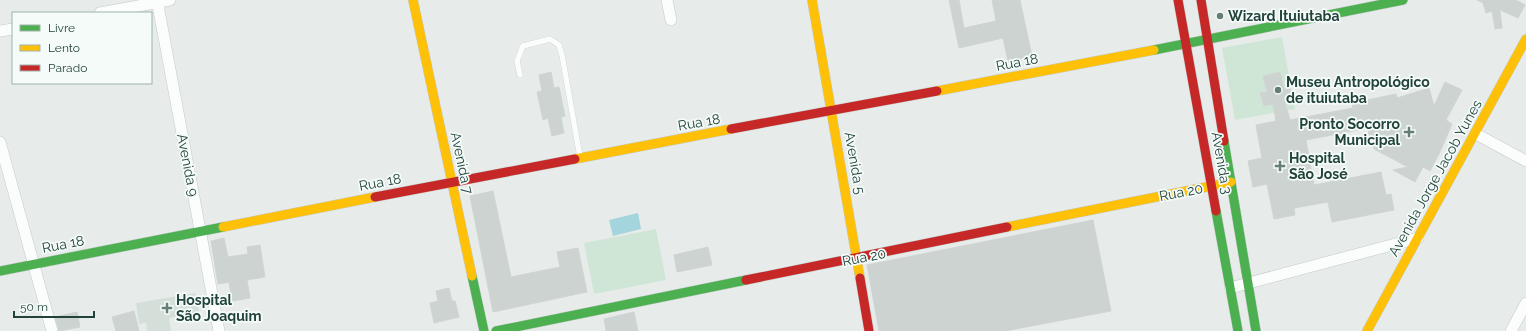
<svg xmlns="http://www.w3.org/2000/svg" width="1526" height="331" font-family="Raleway,sans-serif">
<rect width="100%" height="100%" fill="#e7ecea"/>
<path fill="#d4dfda" d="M195,293L199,312L169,318L171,331H147L146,323L139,324L136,303Z"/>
<path fill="#cfe6d7" d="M1282,37L1295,109L1235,120L1222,48Z
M656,229L666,280L594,294L584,243Z"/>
<path fill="#a4d4de" d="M638,213L641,229L613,236L609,220Z"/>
<path fill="#cdd3d1" stroke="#cfd5d3" d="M949,0H959L964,28L996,21L992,0H1020L1032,56L1008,61L1003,38L959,48Z
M1477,0H1516L1525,5L1518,18L1500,10L1502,28L1495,29L1492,11L1486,13L1483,3Z
M551,72L554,88L559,87L565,116L561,117L564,133L552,136L548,118L543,120L537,92L542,91L539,75Z
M1280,72L1284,89L1290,88L1293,100L1285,102L1290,120L1353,108L1352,103L1396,94L1397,98L1429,88L1434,106L1445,82L1462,90L1446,120L1452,124L1440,152L1430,171L1423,167L1415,182L1393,170L1408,167L1374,149L1373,140H1370L1368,128L1306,140L1314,185L1381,172L1386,195L1391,194L1394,210L1332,222L1328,202L1294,208L1295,215L1274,219L1267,184L1253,187L1248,161L1262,158L1256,125L1276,121L1273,104L1264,106L1260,93L1267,92L1263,76Z
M493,191L511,277L560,267L557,252L578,248L587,292L493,312L470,196Z
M1093,220L1111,311L1005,331H879L867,265Z
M224,238L228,257L248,254L247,247L260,245L265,277L247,280L250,298L232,301L229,282L218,284L211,241Z
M708,247L712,265L677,272L674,255Z
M449,288L452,301H455L459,317L434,323L430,303L438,301L436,291Z
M134,311L139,331H116L112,317Z
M77,312L80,327L59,331L55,317Z
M634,312L638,331H606L604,319Z"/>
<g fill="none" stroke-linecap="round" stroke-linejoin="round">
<defs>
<path id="lane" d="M520,75L517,61L523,46L550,39L559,45L562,55L580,157"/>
<path id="street" d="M157,0L219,331
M667,0L671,20
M100,13L170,0
M0,31L13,29
M1476,134L1526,161
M0,142L52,331
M1230,288L1418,238
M1511,331L1526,303"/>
<path id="fast" d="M1154,50L1403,0
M1224,141L1256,331
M1216,211L1238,331
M0,271L223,227
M472,276L484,331
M496,331L746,280"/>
<path id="slow" d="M413,0L472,276
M812,0L860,278
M937,91L1154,50
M575,159L731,129
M223,227L375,197
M1007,227L1231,182
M1367,331L1526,39"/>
<path id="jam" d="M1178,0L1216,211
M1201,0L1224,141
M731,129L937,91
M375,197L575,159
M860,278L869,331
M746,280L1007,227"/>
</defs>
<use href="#lane" stroke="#c4c9c7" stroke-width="6"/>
<use href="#street" stroke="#c4c9c7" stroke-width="12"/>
<use href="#fast" stroke="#c2cac7" stroke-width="10"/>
<use href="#slow" stroke="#c2cac7" stroke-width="10"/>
<use href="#jam" stroke="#c2cac7" stroke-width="10"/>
<use href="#lane" stroke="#fbfcfc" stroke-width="5.5"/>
<use href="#street" stroke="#fbfcfc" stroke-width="11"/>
<use href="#fast" stroke="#4caf50" stroke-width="9"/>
<use href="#slow" stroke="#ffc107" stroke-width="9"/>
<use href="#jam" stroke="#c62828" stroke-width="9"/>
</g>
<g fill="#667e78" stroke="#f5fbf8" stroke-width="1.5">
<circle cx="1220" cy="16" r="4"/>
<circle cx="1278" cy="90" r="4"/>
<path d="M1407 126h4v4h4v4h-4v4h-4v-4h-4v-4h4z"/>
<path d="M1278 160h4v4h4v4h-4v4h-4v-4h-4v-4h4z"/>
<path d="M165 302h4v4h4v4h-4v4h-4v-4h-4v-4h4z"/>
</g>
<g text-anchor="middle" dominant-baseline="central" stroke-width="3.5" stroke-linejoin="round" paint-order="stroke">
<g font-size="14" font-weight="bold" fill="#21433b" stroke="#f5fbf8" text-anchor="start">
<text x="1228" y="16">Wizard Ituiutaba</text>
<text x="1286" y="82">Museu Antropológico<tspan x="1286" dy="16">de ituiutaba</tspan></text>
<text x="1400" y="124" text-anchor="end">Pronto Socorro<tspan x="1400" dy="16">Municipal</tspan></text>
<text x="1289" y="158">Hospital<tspan x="1289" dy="16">São José</tspan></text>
<text x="176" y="300">Hospital<tspan x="176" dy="16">São Joaquim</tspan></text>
</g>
<g font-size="14" fill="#21433b" stroke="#f5fbf8">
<text transform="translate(1017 62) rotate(-11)">Rua 18</text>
<text transform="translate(699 122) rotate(-10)">Rua 18</text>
<text transform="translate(462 163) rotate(78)">Avenida 7</text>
<text transform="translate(855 163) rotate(80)">Avenida 5</text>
<text transform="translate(1222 163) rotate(80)">Avenida 3</text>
<text transform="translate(188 165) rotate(79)">Avenida 9</text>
<text transform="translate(1435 178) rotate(-61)">Avenida Jorge Jacob Yunes</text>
<text transform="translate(380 182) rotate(-11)">Rua 18</text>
<text transform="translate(1181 192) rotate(-11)">Rua 20</text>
<text transform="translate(63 244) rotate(-11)">Rua 18</text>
<text transform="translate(864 257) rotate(-11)">Rua 20</text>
</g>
</g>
<rect x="12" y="12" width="140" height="72" fill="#f5fbf8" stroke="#a0b1ac"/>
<rect x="20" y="25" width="20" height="6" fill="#4caf50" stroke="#a0b1ac"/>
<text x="48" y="32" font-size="12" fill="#21433b">Livre</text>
<rect x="20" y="45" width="20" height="6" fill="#ffc107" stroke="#a0b1ac"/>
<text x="48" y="52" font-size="12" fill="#21433b">Lento</text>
<rect x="20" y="65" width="20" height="6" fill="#c62828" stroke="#a0b1ac"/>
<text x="48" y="72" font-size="12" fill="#21433b">Parado</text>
<path d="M14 311v6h80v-6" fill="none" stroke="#21433b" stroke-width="2"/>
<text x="20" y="311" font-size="12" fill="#21433b" stroke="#f5fbf8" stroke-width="3" paint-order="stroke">50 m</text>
</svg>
